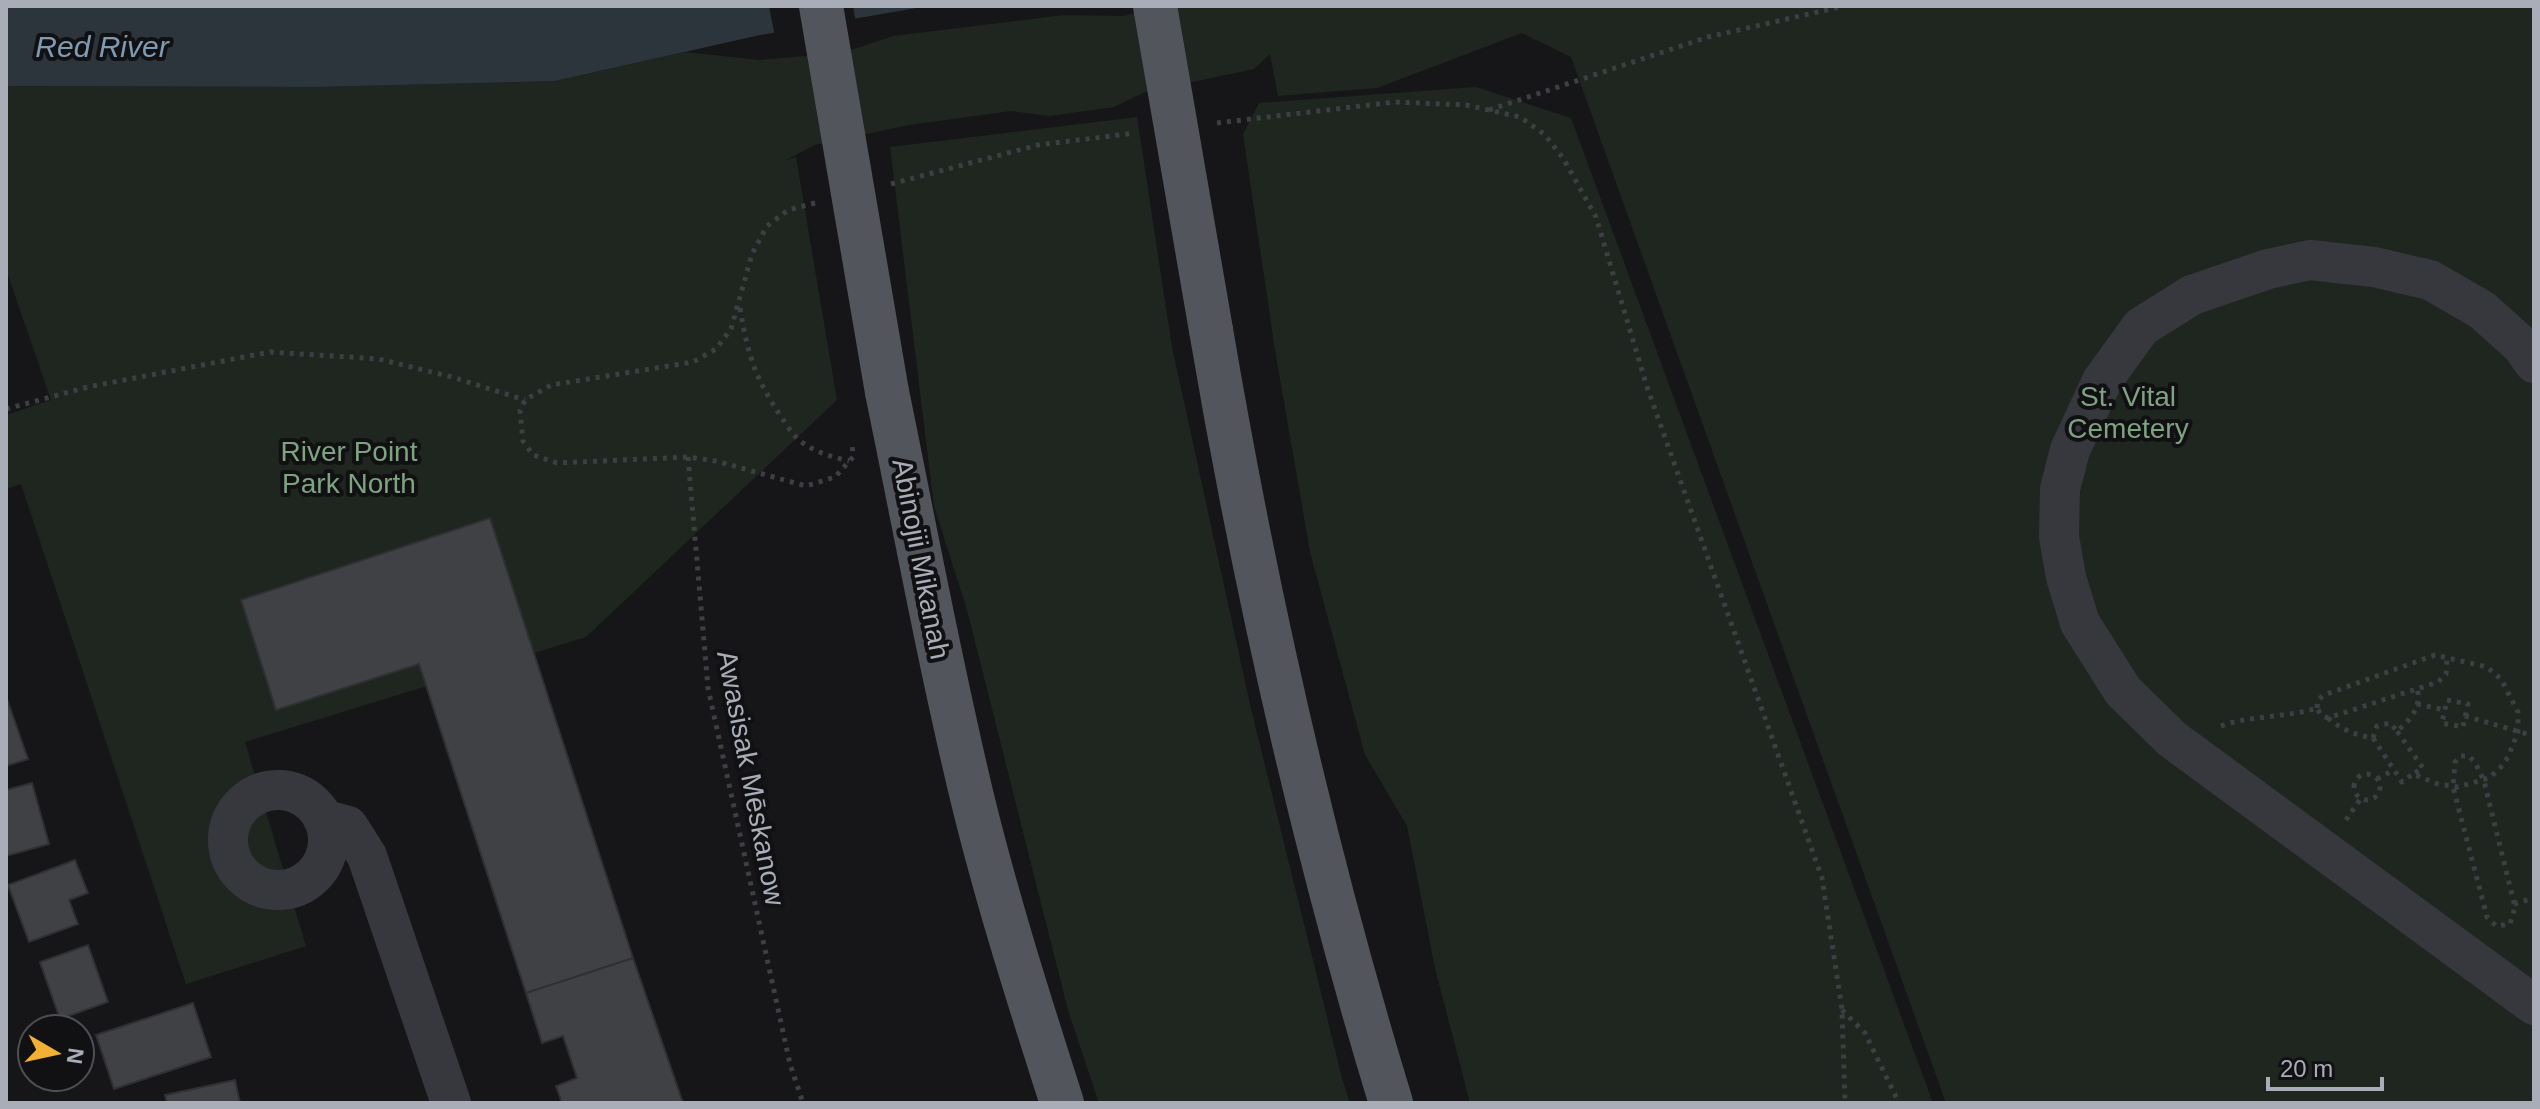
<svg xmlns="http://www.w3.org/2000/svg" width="2540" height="1109" font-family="Helvetica,sans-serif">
<rect width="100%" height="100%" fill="#161618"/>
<path fill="#1e261f" d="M1169,6H2534V1103H1946L1571,57L1522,33L1377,88L1278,96L1270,54L1254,69L1145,92L1114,107L1050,116L1011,111L909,125L815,145L784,161L796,157L837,400L586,637L245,742L306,946L186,984L21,484L6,489V415L51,400L6,269V86L318,87L555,81L685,52L759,60L842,53L893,36L1064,15L1123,16Z
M1476,87L1571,118L1933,1103H1470L1435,968L1407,826L1365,755L1310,552L1275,350L1243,134L1259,103Z
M1137,117L1172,347L1251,709L1342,1078L1350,1103H1099L1068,1010L967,610L934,506L890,147Z"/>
<path fill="#2c353c" d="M6,6H928L760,35L555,81L318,87L6,86Z"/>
<path fill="#161618" d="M769,6H853L856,23L775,37Z"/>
<path fill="#404145" stroke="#303034" stroke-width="2" d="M490,518L633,958L526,993L419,664L276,710L241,600Z
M7,699L28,759L6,766V700Z
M32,783L49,844L6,856V790Z
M75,860L88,893L69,900L78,924L29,942L8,885Z
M88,945L108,1002L60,1019L40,962Z
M633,958L683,1103H562L556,1086L577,1078L563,1036L542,1043L526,993Z
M193,1003L211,1057L114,1089L96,1035Z
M235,1080L240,1103H167L165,1095Z"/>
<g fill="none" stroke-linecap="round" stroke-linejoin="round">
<path stroke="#3d3f44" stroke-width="5" stroke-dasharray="4 6" stroke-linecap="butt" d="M1489,110L1708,37L1844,6
M1217,123L1395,102L1466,105L1520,117L1544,134L1563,158L1596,217L1647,387L1822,878L1842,1009L1845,1103
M891,184L1038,145L1135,133
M815,203L788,210L767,226L752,254L731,329L716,349L693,362L551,385L525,400L520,411L523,441L533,455L557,463L688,457L716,461L806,486L835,477L853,457L852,441
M740,308C748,356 755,378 782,418C788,427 794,437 803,443C817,453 833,457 849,461
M6,409L88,387L270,352L379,359L452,377L525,400
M688,457L708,688L790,1064L803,1103
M2447,700L2468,704L2463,727L2442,723Z
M2417,704L2445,710
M2317,708L2318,700L2324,695L2435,655L2487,667L2501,679L2518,712V732L2508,757L2500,768L2489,778L2458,787L2438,784L2413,774L2423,768L2397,731
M2465,716L2534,736
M2328,718C2342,730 2355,735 2373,738L2377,726L2390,723L2397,731C2410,721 2422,706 2417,689
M2221,726C2251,715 2286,718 2317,708L2321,715L2328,718L2438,682L2446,674L2447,660
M2373,738L2402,782L2413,774
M2461,756H2469L2476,764L2484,781L2515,907L2510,924L2496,926L2487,917L2453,787L2455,762Z
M2354 787a13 13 0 1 1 26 0a13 13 0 1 1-26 0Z
M2377,779L2394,770
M2346,820L2361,798
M2514,904L2534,898
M1842,1010L1865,1033L1899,1103"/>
<path stroke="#37383d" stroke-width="40" d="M2534,363L2522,346L2482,310L2430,280L2374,267L2310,260L2268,269L2192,295L2141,327L2102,381L2070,450L2060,489L2059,537L2066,577L2080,623L2123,691L2172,739L2534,1005
M228 840a50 50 0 1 1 100 0a50 50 0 1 1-100 0Z
M323,819L348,826L367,856L451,1103"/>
<path stroke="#53555c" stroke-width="44" d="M1211,330C1255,589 1314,851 1391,1103
M887,392C915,528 940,665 973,801C998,903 1030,1003 1062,1103"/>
<path stroke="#53555c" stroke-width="44" d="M821,6L887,392
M1155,6L1211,330"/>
</g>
<g text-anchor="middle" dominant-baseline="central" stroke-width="8" stroke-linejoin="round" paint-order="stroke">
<g font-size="28" fill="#7fa381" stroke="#111113">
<text x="2128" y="396">St. Vital<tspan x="2128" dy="32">Cemetery</tspan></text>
<text x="349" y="451">River Point<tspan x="349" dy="32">Park North</tspan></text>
</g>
<g font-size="28" fill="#a8adb8" stroke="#111113">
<text transform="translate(921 559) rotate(79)">Abinojii Mikanah</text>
<text transform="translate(751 778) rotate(79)">Awasisak Mēskanow</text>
</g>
<g font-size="30" font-style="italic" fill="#7f9bb3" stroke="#111113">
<text x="102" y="46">Red River</text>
</g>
</g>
<rect width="2540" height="1109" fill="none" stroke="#a8adb8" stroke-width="16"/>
<g transform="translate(56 1053) rotate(99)"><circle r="38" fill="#111113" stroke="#4d4f55" stroke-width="2"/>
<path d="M0-6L14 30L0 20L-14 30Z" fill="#f2b134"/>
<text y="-12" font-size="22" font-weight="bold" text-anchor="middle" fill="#a8adb8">N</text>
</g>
<path d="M2268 1077v12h114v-12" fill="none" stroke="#a8adb8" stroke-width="4"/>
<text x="2280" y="1077" font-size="24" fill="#a8adb8" stroke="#111113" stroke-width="6" paint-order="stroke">20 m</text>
</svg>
